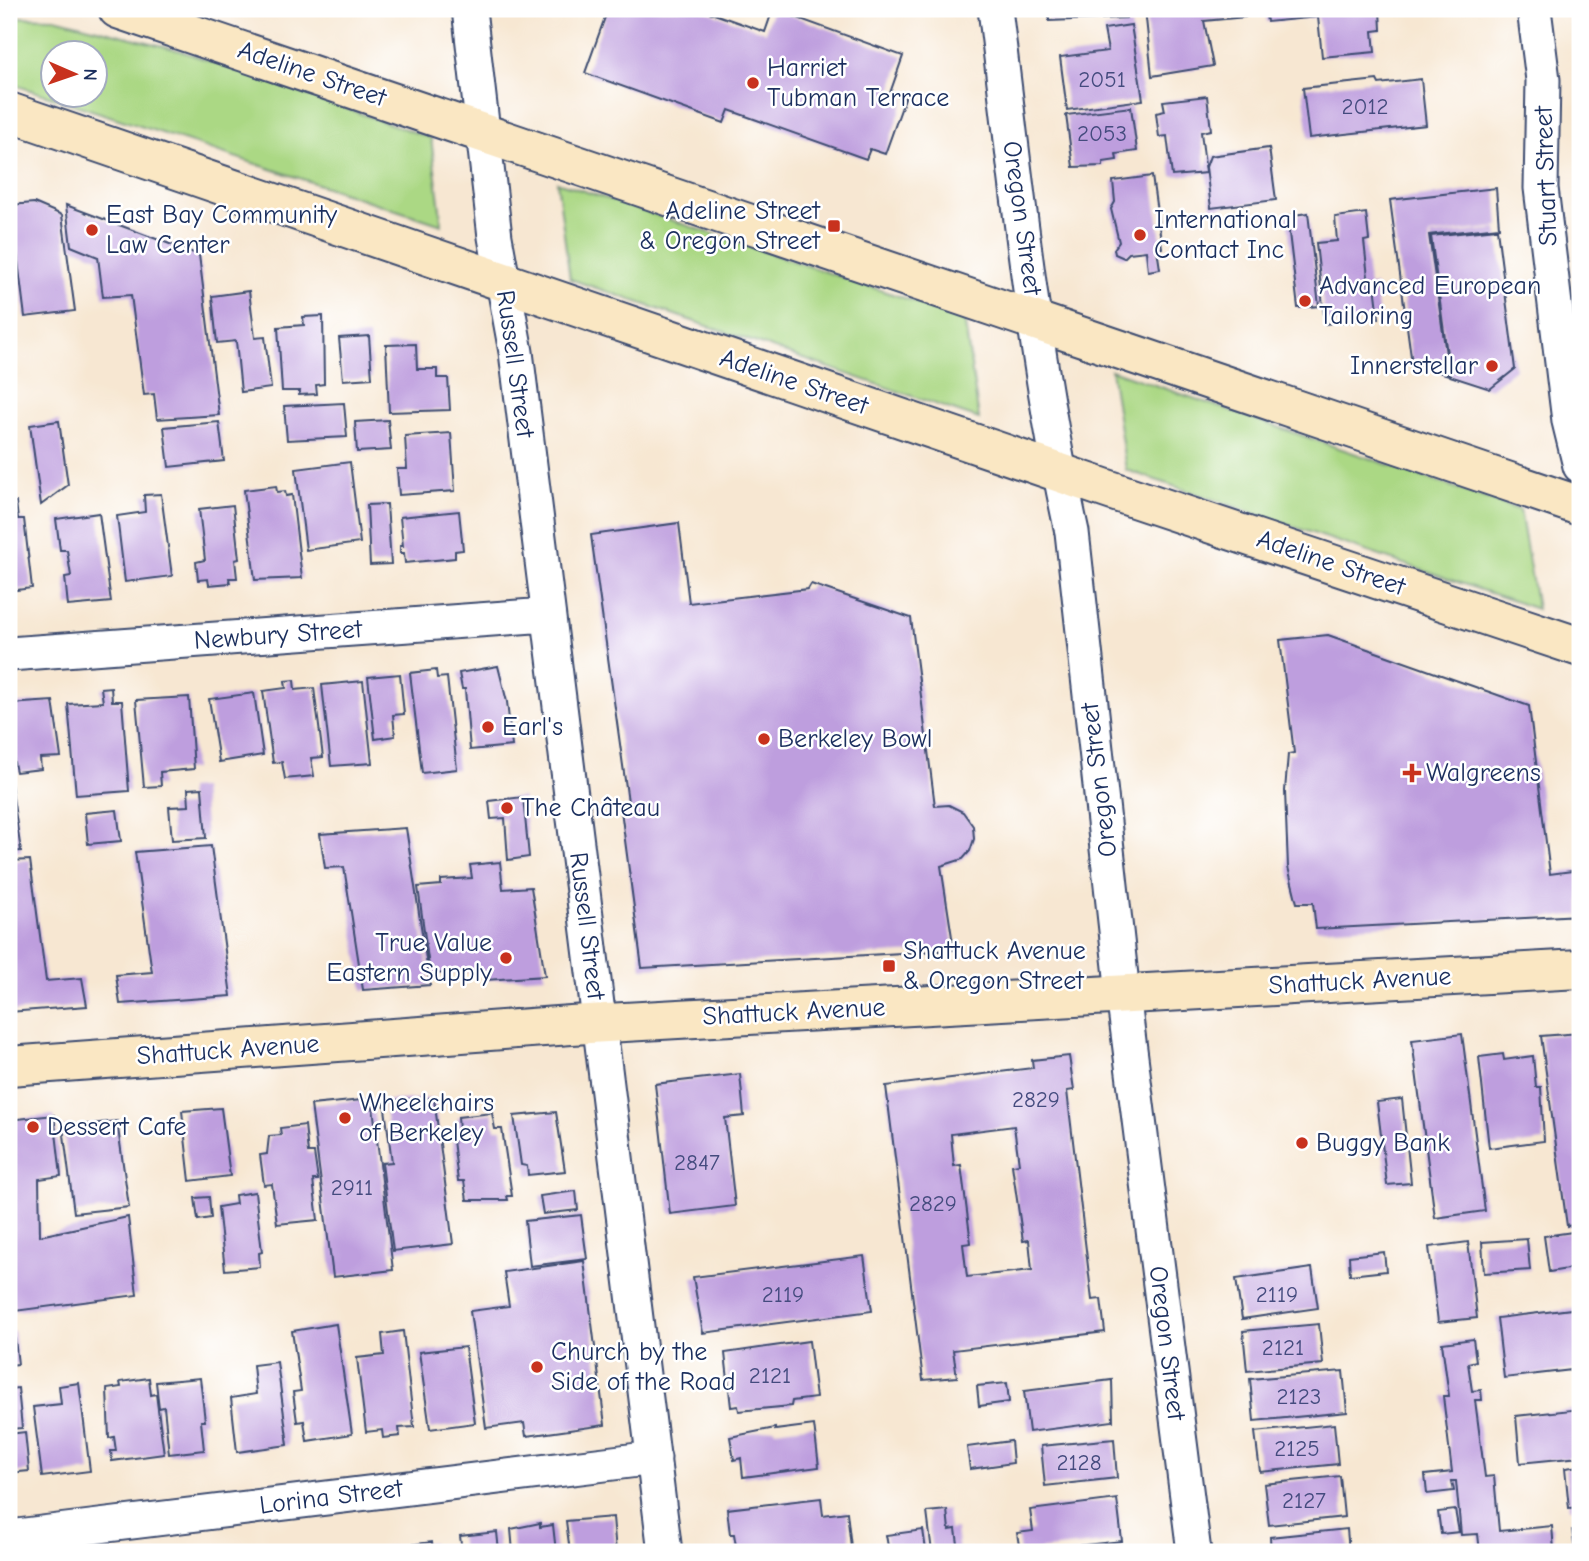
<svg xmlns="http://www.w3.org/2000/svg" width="1589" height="1561" font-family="'Comic Neue',sans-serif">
<rect width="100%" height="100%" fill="#fff"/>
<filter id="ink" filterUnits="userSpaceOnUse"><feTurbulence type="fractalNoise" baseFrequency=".0143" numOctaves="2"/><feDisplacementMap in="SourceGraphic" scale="14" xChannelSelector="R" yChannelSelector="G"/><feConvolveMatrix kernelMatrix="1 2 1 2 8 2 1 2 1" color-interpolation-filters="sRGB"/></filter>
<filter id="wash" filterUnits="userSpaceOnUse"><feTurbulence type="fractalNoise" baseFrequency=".00686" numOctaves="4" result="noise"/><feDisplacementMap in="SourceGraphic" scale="28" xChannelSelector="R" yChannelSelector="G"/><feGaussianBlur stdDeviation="1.57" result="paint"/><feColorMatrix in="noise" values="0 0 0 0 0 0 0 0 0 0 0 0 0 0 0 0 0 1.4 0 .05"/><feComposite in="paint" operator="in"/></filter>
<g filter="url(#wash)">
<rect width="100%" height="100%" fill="#f7e7d2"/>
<path fill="#abd884" stroke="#638471" stroke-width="2" fill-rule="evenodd" d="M9,17L55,18L178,50L431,138L442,225L9,83ZM52,52H94V94H52Z
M557,182L964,318L979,419L570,279Z
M1111,370L1520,510L1537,609L1126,470Z"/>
<g id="blocks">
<path fill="#be9ede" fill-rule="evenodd" d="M608,9H700L765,32L773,9L903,56L890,93L905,98L885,154L870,149L866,159L729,110L724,123L585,73Z
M1049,9H1125L1126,18L1049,21Z
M1145,9H1244L1245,17L1204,21L1213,66L1152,76Z
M1265,9H1354V12L1380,10L1381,30L1373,31L1375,52L1322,57L1318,17L1267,22Z
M1131,25L1143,100L1067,110L1060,57L1108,51L1104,29Z
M1421,79L1426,125L1309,138L1303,88L1377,80L1379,84Z
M1207,96L1211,130L1201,132L1206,173L1172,176L1167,136L1159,137L1156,113L1165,111L1163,101Z
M1131,107L1137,151L1116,154L1117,160L1103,162V166L1073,167L1066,115Z
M1269,148L1276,200L1211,208L1206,167L1210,156Z
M1152,176L1162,248L1157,249L1160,269L1148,271L1146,251L1129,253L1124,258L1115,254L1114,249L1119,242L1111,209L1115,202L1113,181Z
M1496,188L1499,227L1429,235L1449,375L1412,364L1390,200Z
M34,203L62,215L75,311L25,317L11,205Z
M66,205L199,255L219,415L157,419L154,394L144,395L131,295L103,297L98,257L71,246Z
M1308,213L1319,306L1298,308L1287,216Z
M1366,213L1369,240L1364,241L1369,286L1375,285L1379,318L1325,324L1316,243L1337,241L1335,217Z
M1497,229L1515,369L1490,389L1450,376L1431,236Z
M9,282H11L16,347H9Z
M249,291L255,338L265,337L271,388L241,392L236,341L217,343L212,296Z
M323,316L324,384L316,385L317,394L299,395L300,391H282L278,327L304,325L303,317Z
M369,336L372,378L343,380L339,338Z
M416,344L417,369H437V378H448L450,410L389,412L386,345Z
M344,403L347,437L287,440L284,406Z
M388,420L391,450L357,452L355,422Z
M59,421L68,485L41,505L30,425Z
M219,422L224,461L169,467L164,427Z
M451,433L455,491L399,495L397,469H407L405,436Z
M350,462L360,543L306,550L296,469Z
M276,486L277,492L285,491L286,496L292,495L302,578L255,580L244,490Z
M161,494L172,576L125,582L117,516L145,512L144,495Z
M9,502H16L18,519H24L32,588L9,591Z
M387,504L391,564L370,565L367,505Z
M233,505L239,559L235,560L237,578H229L230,583L209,585L208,579L198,580L196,562L205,560L199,509Z
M459,511L463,550L455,551V558L405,563L404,553H400V546H403L400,517Z
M99,513L111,602L68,606L65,577L71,576L67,550H60L56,519Z
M679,523L689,603L808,589L811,584L911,618L935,806L949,805L963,812L973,826L974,839L970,851L963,859L941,866L954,950L642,968L621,810L629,809L591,535Z
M1328,635L1529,706L1550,874L1580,870V915L1316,929L1313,903H1297L1288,867L1285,791L1288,754L1294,753L1280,640Z
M498,666L507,702L512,746L470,750L465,689H462L459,673Z
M436,670L437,678L447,677L457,769L422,773L410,673Z
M400,674L404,714L393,715L395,736L375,739L368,677Z
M294,680L295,690L314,688L323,757L311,758L314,776L285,779L282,762L273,763L263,691L286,688L285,681Z
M363,681L372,763L331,766L322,685Z
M111,687L112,701H122L129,791L76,795L68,704L103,702L101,688Z
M254,693L263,755L219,762L209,699Z
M189,697L194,769L160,772L161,786L144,787L136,700Z
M53,701L61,757L40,758L41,769L16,772L9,739V704Z
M9,777H10L21,851L9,852Z
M202,788L206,838L172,840L169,807L189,806L188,789Z
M523,797L529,857L508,860L505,818L491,819L489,801Z
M117,810L121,841L88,844L85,813Z
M406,828L430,985L363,990L344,867L325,868L320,834Z
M211,846L231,996L120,1004L116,975L152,972L135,852Z
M30,860L46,981L82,978L87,1006L9,1012V861Z
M500,862L503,889L531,887L545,976L486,980L485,971L430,974L418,887L441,885V880L472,878L470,865Z
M1580,1033V1224L1567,1226L1541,1036Z
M1462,1034L1485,1211L1435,1218L1412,1040Z
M1503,1054L1504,1060L1533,1056L1536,1087H1541L1544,1141L1489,1148L1479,1057Z
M1069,1056L1074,1090L1067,1091L1092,1300L1101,1299L1105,1332L953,1350L957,1377L923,1380L886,1086L1033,1068L1032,1060ZM1014,1126L1019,1164L1012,1165L1023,1241L1029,1240L1032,1270L967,1277L963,1244L971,1243L961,1165L954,1166L951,1134Z
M740,1074L744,1116L725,1118L735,1206L670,1214L655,1084Z
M434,1098L453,1244L393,1251L382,1163L392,1162L384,1101Z
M372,1099L393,1270L333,1277L311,1105Z
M1402,1099L1411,1183L1387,1185L1377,1102Z
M221,1108L230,1176L190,1181L182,1111Z
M556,1112L565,1171L528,1175L527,1166L521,1165L514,1116Z
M492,1113L495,1129H502L512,1196H507L508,1200H467L464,1181H458L452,1132L459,1131L458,1117Z
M54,1115L61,1176L39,1179L40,1236L128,1217L137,1295L15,1311L9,1273V1120Z
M117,1121L129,1207L74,1213L63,1127Z
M305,1125L308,1153H314L318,1180H313L318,1220L277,1224L272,1184L264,1185L260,1155L267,1154L269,1136L281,1135L280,1128Z
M576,1191L578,1210L543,1214L540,1196Z
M255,1192L262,1252L259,1253L260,1267L225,1270L218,1207L236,1204L235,1195Z
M209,1197L211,1218L198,1220L195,1198Z
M581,1215L587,1259L530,1266L525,1221Z
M1580,1231V1267L1549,1272L1544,1236Z
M1527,1239L1530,1270L1484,1273L1482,1242Z
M1468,1242L1477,1318L1438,1322L1429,1247Z
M1384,1252L1386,1271L1350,1275L1349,1256Z
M864,1256L872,1311L703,1333L693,1277Z
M584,1261L605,1425L526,1436L524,1423L486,1428L470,1311L509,1306L504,1272Z
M1312,1268L1318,1308L1242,1319L1236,1279Z
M1580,1308V1369L1504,1378L1497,1318Z
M336,1324L352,1434L307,1441L304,1421L297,1422L293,1392L301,1391L292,1331Z
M1319,1324L1323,1364L1247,1371L1243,1331Z
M9,1331H14L18,1364L9,1365Z
M403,1331L414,1427L399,1428L400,1436L383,1438L382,1430L366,1432L357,1358L384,1355L382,1334Z
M1473,1339L1476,1361L1468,1363L1472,1391L1481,1390L1482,1400H1475L1485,1477L1494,1476L1499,1531L1552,1526L1554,1550L1480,1552L1478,1534L1461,1535L1456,1481H1452L1454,1491L1427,1494L1425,1475L1452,1472L1443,1396H1449L1442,1343Z
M809,1341L816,1398L792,1401L791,1406L739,1411L738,1406L731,1407L725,1353Z
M465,1347L475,1423L430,1429L419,1352Z
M277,1362L288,1445L237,1452L231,1398L256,1394L253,1365Z
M1343,1371L1347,1412L1254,1421L1250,1379Z
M149,1378L151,1395L156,1394L164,1454L112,1461L111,1451H116L114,1437L109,1438L107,1389L121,1387L120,1382Z
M200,1378L205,1421H201L204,1450L169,1454L164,1407L159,1408L156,1382Z
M1112,1380L1113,1421L1029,1432L1024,1391Z
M79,1383L90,1471L42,1477L33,1407L61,1404L59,1386Z
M1007,1383L1009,1402L979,1406L977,1386Z
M18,1388L22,1428L9,1429V1389Z
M1580,1409V1457L1520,1463L1516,1416Z
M1334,1424L1338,1464L1260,1472L1255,1432Z
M814,1425L819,1467L743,1477L741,1458L734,1460L730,1437L775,1428V1430Z
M25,1432L29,1471L9,1473V1434Z
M1114,1439L1117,1478L1045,1486L1041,1446Z
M1011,1441L1013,1463L970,1469L967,1447Z
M1580,1466V1507L1569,1508L1565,1468Z
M1340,1476L1344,1517L1269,1525L1264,1484Z
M821,1498L823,1515L847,1512L851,1547L810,1552H737L734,1534H730L727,1509Z
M1117,1499L1122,1541L1020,1552L1017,1533L1033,1531L1030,1510Z
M947,1510L949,1530L956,1529L959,1552H932L927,1512Z
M1455,1510L1459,1532L1441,1534L1438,1512Z
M613,1517L616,1552H570L566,1521Z
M540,1523V1527L553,1525L556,1552H513L511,1529Z
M1347,1529L1349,1552H1271L1270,1537Z
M1580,1529V1552H1575L1572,1530Z
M923,1530L926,1550L889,1552L886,1535Z
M497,1532L499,1552H462L460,1536Z
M432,1542L433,1552H381L380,1548Z"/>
</g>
</g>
<g filter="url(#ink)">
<use href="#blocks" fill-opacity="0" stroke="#3c4b6f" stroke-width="2"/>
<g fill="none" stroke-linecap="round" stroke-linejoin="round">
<defs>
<path id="street" d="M469,9L495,237L516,352L665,1552
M995,9C1017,183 1034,360 1072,532L1123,994L1194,1552
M1534,9L1543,80L1541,188L1569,421L1580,466
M9,654L547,615
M9,1537L654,1458"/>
<path id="secondary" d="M118,9L1580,506
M9,112L1107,489L1580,647
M9,1066L571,1025L1580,969"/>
</defs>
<use href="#street" stroke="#3c4b6f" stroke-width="37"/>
<use href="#secondary" stroke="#3c4b6f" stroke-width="42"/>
<use href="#street" stroke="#fff" stroke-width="33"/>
<use href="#secondary" stroke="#fae7c3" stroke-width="38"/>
</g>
</g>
<g fill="#c8321e" stroke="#fff" stroke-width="2.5">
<circle cx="753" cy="83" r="7"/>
<rect x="827" y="219" width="14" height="14" rx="3.5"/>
<circle cx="92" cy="230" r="7"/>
<circle cx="1140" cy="235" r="7"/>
<circle cx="1305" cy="301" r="7"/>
<circle cx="1492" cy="366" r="7"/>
<circle cx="488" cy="727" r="7"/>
<circle cx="764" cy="739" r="7"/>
<path d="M1408.5 762.5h7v7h7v7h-7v7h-7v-7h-7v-7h7z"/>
<circle cx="507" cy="808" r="7"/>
<circle cx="506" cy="958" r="7"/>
<rect x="882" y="959" width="14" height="14" rx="3.5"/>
<circle cx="345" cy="1118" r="7"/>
<circle cx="33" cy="1127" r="7"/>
<circle cx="1302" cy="1143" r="7"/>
<circle cx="537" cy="1367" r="7"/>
</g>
<g text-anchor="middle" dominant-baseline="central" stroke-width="5" stroke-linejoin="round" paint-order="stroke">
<g font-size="23" fill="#444b7e">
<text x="1102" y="79">2051</text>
<text x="1365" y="106">2012</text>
<text x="1102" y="133">2053</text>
<text x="1036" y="1099">2829</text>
<text x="697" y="1162">2847</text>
<text x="352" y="1187">2911</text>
<text x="933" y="1203">2829</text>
<text x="783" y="1294">2119</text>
<text x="1277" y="1294">2119</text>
<text x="1283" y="1347">2121</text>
<text x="770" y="1375">2121</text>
<text x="1299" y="1396">2123</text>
<text x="1297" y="1448">2125</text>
<text x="1079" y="1462">2128</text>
<text x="1304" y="1500">2127</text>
</g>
<g font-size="26" fill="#1b2f5e" stroke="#fff" text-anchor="start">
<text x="767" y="68">Harriet<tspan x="767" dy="30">Tubman Terrace</tspan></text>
<text x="820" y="211" text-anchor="end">Adeline Street<tspan x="820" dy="30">&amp; Oregon Street</tspan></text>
<text x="106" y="215">East Bay Community<tspan x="106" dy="30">Law Center</tspan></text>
<text x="1154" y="220">International<tspan x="1154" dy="30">Contact Inc</tspan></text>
<text x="1319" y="286">Advanced European<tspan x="1319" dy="30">Tailoring</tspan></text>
<text x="1478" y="366" text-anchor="end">Innerstellar</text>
<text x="502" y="727">Earl's</text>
<text x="778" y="739">Berkeley Bowl</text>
<text x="1426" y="773">Walgreens</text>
<text x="521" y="808">The Château</text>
<text x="492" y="943" text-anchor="end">True Value<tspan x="492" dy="30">Eastern Supply</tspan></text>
<text x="903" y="951">Shattuck Avenue<tspan x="903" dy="30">&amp; Oregon Street</tspan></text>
<text x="359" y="1103">Wheelchairs<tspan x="359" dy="30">of Berkeley</tspan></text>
<text x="47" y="1127">Dessert Cafe</text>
<text x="1316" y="1143">Buggy Bank</text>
<text x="551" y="1352">Church by the<tspan x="551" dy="30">Side of the Road</tspan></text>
</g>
<g font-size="26" fill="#1b2f5e" stroke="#fff">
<text transform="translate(312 74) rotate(19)">Adeline Street</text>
<text transform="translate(1546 176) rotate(-92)">Stuart Street</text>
<text transform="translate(1022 218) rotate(82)">Oregon Street</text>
<text transform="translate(515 364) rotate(82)">Russell Street</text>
<text transform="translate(794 382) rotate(19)">Adeline Street</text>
<text transform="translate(1331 563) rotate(19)">Adeline Street</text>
<text transform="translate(278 635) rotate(-4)">Newbury Street</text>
<text transform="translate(1099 780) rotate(-97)">Oregon Street</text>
<text transform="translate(587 926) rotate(83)">Russell Street</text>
<text transform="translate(1360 981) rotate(-3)">Shattuck Avenue</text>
<text transform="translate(794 1012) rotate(-3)">Shattuck Avenue</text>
<text transform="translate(228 1050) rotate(-4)">Shattuck Avenue</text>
<text transform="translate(1167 1343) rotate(83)">Oregon Street</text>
<text transform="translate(331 1497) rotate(-7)">Lorina Street</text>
</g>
</g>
<rect width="1589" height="1561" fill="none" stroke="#fff" stroke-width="35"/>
<g transform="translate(74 74) rotate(92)"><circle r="33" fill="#ffffff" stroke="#a4acbf" stroke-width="2"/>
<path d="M0-5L12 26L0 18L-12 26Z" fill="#c8321e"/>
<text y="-10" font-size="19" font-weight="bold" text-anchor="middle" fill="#1b2f5e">N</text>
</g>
</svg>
